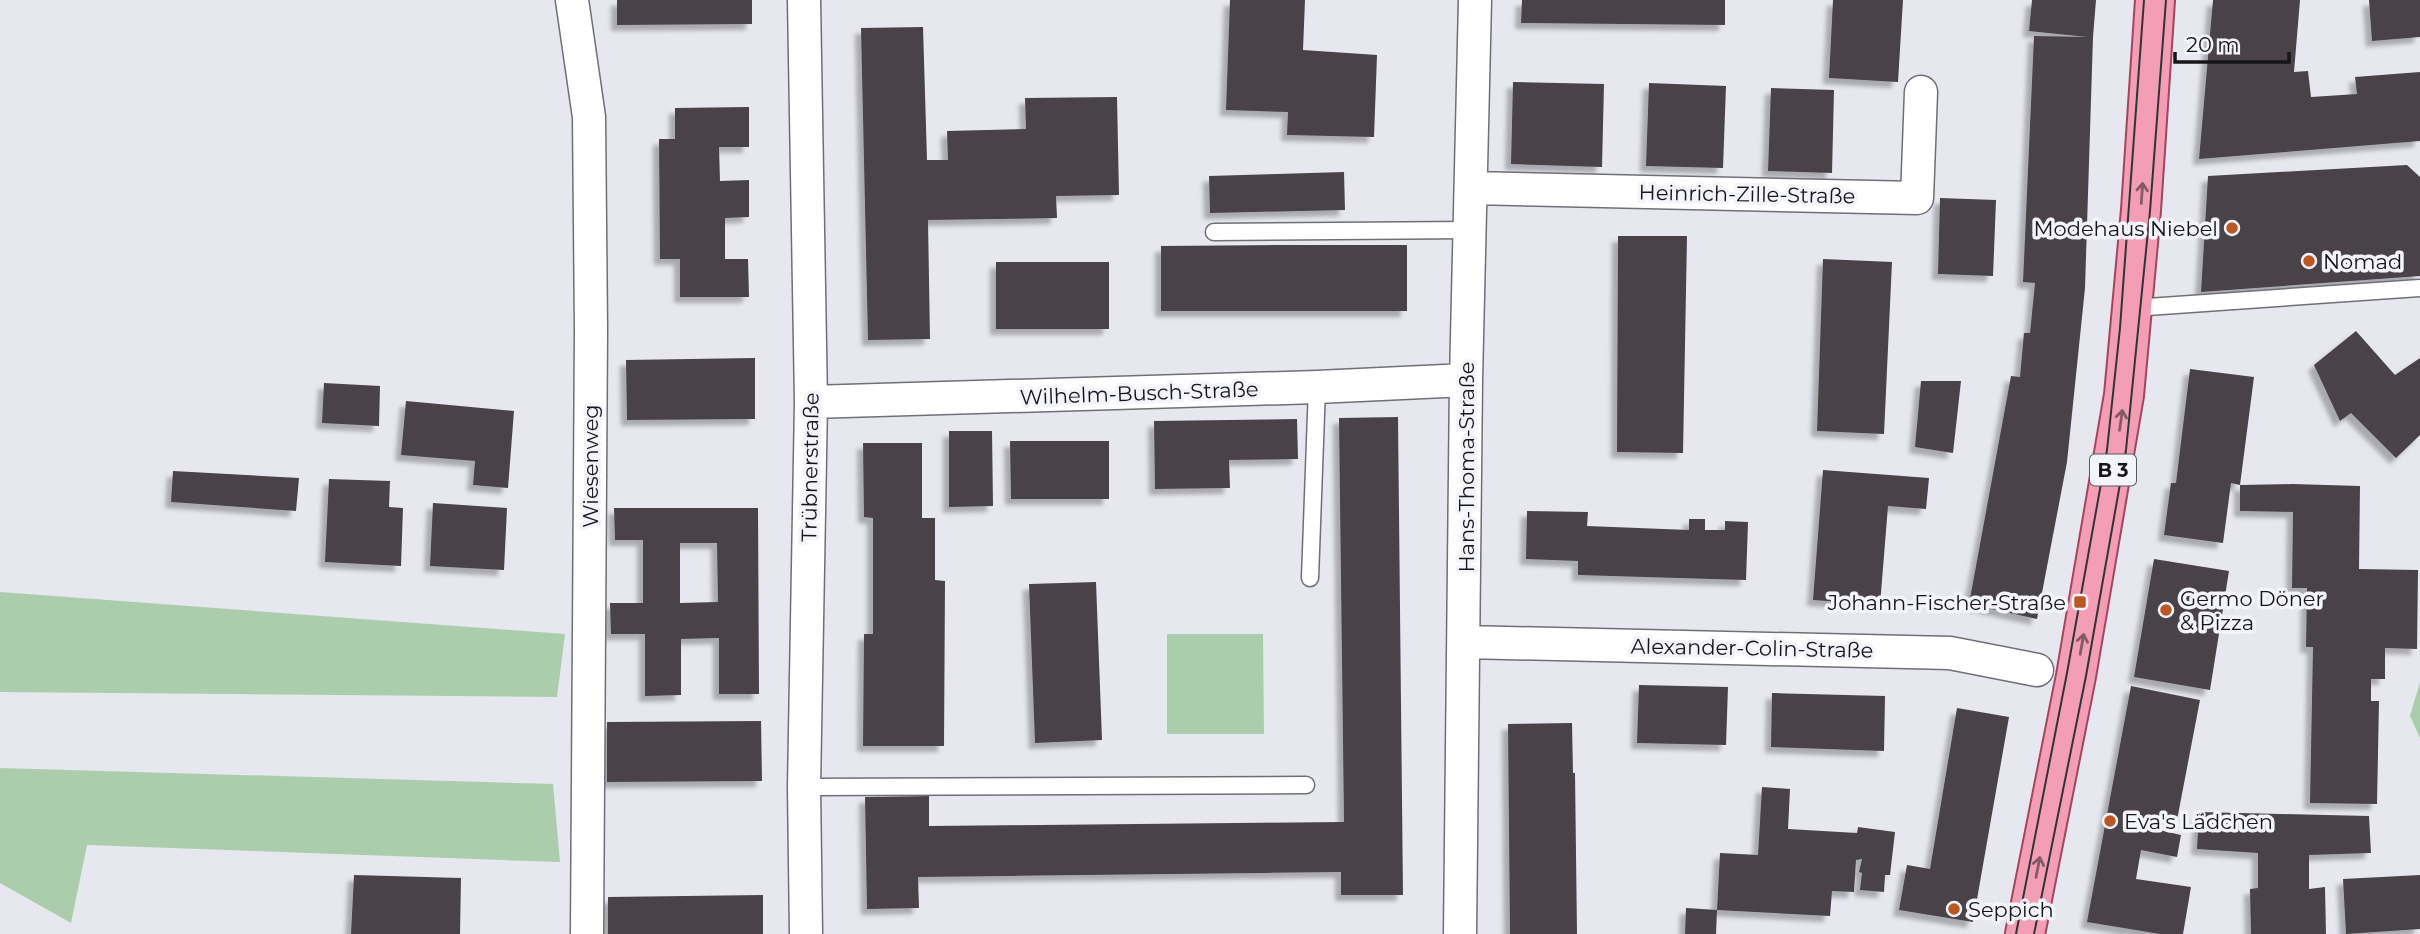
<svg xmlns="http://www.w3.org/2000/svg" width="2420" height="934" font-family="Montserrat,sans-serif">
<defs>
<filter id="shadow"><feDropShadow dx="-6" dy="6" stdDeviation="2" flood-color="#0004"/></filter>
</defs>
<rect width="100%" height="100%" fill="#e7e7f0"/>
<path fill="#accdac" d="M0,592L565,634L557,697L0,692Z
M1167,634H1263L1264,734H1167Z
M2420,682V738L2410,716Z
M0,768L553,784L560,862L87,845L71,923L0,883Z"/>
<path fill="#494348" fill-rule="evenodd" filter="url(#shadow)" d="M617,0H752V24L617,25Z
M1230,0H1305L1303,50L1377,55L1374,137L1287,135L1288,112L1226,110Z
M1522,0H1725V25L1521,23Z
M1833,0H1903L1898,82L1829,78Z
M2032,0H2096L2093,37L2085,288L2067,462L2037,619L1969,604L2011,376L2020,377L2024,333H2030L2035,283L2023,282L2034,36L2087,37L2029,31Z
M2213,0H2300L2294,72L2308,71L2311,97L2357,94L2355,77L2420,72V141L2199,159Z
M2369,0H2420V37L2372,41Z
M923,27L927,160H948L947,131L1026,129L1025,98L1117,97L1119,195L1056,196L1057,218L928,220L930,339L868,340L861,28Z
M1513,82L1604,84L1602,167L1511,164Z
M1649,83L1726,86L1723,168L1646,166Z
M1771,88L1834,90L1832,173L1768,171Z
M749,107V147H719L720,181L749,180V217L725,218V259H748L749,297H680V259H660L659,139H675V108Z
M2407,165L2420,177V276L2201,292L2208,176Z
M1344,172L1345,210L1210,213L1209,176Z
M1940,198L1996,200L1993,276L1938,274Z
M1618,236H1687L1683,453L1617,452Z
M1284,245H1407V311H1161V246Z
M1823,259L1892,262L1884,434L1817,431Z
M996,262H1109V329H996Z
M2356,331L2395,375L2420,358V435L2396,458L2351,413L2340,421L2314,365Z
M755,358V419L627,420L626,360Z
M2190,369L2254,377L2240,485L2231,483L2223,543L2164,535L2171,483H2176Z
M1921,381H1961L1953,453L1915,447Z
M324,383L380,386L379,426L322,423Z
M406,401L514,411L508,488L473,485L475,461L401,455Z
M1398,417L1403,895H1341V872L918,877L919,908L867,909L865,797L929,796V826L1344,822L1339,418Z
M1297,419L1298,459L1229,460L1230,488L1155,489L1154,421Z
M949,431H992L993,506L949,507Z
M1010,441H1109V499H1011Z
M863,443H922V518H935V580L945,581L944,746H863L864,634H873V518L864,517Z
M1823,470L1929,478L1926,509L1888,506L1880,605L1813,600Z
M173,471L299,478L296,511L171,502Z
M329,479L390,481L389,507L403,508L401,566L325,562Z
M2293,484L2360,486L2359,569L2418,570L2417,649L2385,648V679H2371V701H2379L2377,804L2310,803L2313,647H2306L2307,588H2292L2293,512L2240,511V485Z
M433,503L507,508L504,570L430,566Z
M614,508H758L759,694H719V638L681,639V695L645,696V634H611L610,603H643V540H615ZM680,543H717L718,602L680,603Z
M1527,511L1588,512L1587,526L1689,530V519H1705V530H1725V521L1748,522L1746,580L1578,575V561L1526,559Z
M2154,559L2229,571L2210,690L2134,677Z
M1096,582L1102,740L1035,743L1029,584Z
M1639,685L1728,687L1726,745L1637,743Z
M2131,686L2200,700L2177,820L2161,817L2159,830L2181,835L2177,857L2141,850L2136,879L2191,887L2183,934H2160L2087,922Z
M1772,693L1885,696L1884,751L1771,747Z
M1957,708L2009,717L1973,922L1899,910L1907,865L1930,869Z
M761,721L762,781L607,782V722Z
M1572,723L1573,773H1575L1577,934H1510L1508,724Z
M1762,787L1790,789L1788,829L1857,833L1858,827L1895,832L1890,875H1885L1884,892L1860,890L1862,873L1859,872L1862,859L1856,860L1854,892L1832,891L1830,916L1717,910L1720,853L1758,855Z
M2199,812L2369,816L2371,853L2309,855V889L2325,887L2326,934H2251L2250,889L2258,888V853L2197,849Z
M354,875L461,878L460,934H351Z
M2420,875V929L2346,934L2343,879Z
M763,895V934H608V897Z
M1686,908L1717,910L1716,934H1685Z"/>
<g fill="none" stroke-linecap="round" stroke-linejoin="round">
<defs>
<path id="service" d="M1214,232L1470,230
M2133,308L2420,288
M1310,578L1317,387
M804,787L1306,785"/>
<path id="minor" d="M572,0L589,117L591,330L587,934
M804,0L811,402L804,787L806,934
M1471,188L1917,198L1921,92
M811,402L1317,387L1466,380
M1465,642L1950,653L2037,670
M1460,934L1466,380L1475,0"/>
<path id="primary" d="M2025,934L2076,676L2124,395L2141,210L2155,0"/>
</defs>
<use href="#service" stroke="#6f6f77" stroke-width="19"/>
<use href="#minor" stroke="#6f6f77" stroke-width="35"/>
<use href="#primary" stroke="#a2455f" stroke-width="42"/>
<use href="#service" stroke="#fff" stroke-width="16"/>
<use href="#minor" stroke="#fff" stroke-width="32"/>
<use href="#primary" stroke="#f49eb5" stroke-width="38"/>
<path stroke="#333337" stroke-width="2" d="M2016,934L2067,673L2107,450L2120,328L2144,0
M2034,934L2086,676L2126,450L2150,211L2166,0"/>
</g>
<defs><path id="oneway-shaft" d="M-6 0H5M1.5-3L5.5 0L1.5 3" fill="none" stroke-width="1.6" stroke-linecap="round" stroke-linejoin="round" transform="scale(1.75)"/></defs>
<g stroke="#855a67">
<use href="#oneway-shaft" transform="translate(2142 193) rotate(-86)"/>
<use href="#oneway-shaft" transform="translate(2121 420) rotate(-82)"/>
<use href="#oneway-shaft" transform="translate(2082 644) rotate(-80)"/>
<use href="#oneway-shaft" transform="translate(2038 867) rotate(-79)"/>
</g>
<g fill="#bb5723" stroke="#f4f4fd" stroke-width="2.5">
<circle cx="2232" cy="228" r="7"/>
<circle cx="2309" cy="261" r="7"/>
<rect x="2073" y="595" width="14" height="14" rx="3.5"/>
<circle cx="2166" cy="610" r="7"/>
<circle cx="2110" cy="821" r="7"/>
<circle cx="1954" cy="909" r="7"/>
</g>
<g text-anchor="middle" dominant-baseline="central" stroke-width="7" stroke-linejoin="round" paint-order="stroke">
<rect fill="#f4f4fd" stroke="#59595d" stroke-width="2" x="2090" y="454.5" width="46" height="31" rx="5"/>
<g font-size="19" font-weight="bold" fill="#161619">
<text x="2113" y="470">B 3</text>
</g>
<g font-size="21" fill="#161619" stroke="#f4f4fd">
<text transform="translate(1747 194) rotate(1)">Heinrich-Zille-Straße</text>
<text transform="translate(1139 393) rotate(-2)">Wilhelm-Busch-Straße</text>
<text transform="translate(590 466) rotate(-90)">Wiesenweg</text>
<text transform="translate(810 467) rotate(-89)">Trübnerstraße</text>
<text transform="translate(1466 467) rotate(-90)">Hans-Thoma-Straße</text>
<text transform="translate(1752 648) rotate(1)">Alexander-Colin-Straße</text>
</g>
<g font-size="21" fill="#161619" stroke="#f4f4fd" text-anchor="start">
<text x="2218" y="228" text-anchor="end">Modehaus Niebel</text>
<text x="2323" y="261">Nomad</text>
<text x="2180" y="598">Germo Döner<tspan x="2180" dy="24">&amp; Pizza</tspan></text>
<text x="2066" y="602" text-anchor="end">Johann-Fischer-Straße</text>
<text x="2124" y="821">Eva's Lädchen</text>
<text x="1968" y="909">Seppich</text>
</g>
</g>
<path d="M2175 52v10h114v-10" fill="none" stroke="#161619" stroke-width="3.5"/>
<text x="2186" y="52" font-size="21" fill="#161619" stroke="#f4f4fd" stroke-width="5" paint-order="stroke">20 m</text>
</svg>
